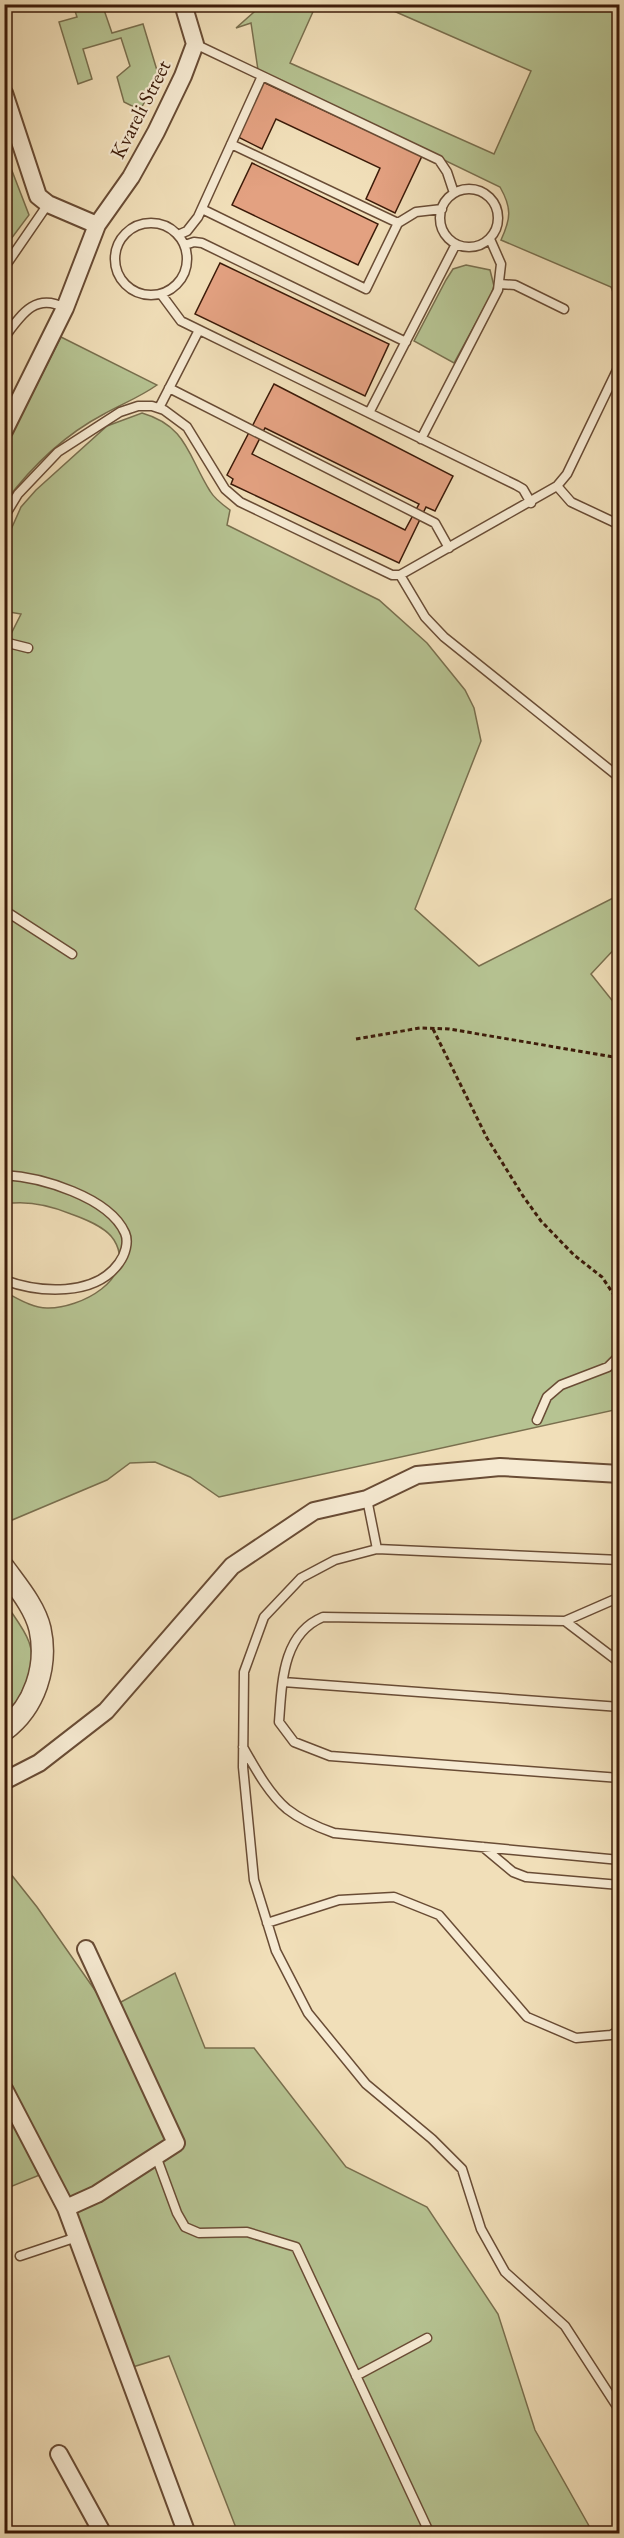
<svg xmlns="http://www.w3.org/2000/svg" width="624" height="2538" font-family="'EB Garamond',serif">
<rect width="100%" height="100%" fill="#f1dfb9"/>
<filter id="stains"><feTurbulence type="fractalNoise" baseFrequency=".00333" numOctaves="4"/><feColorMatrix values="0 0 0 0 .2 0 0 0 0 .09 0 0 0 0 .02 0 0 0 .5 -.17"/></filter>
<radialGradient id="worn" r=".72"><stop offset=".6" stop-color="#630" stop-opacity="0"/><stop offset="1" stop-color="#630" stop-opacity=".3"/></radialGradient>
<path fill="#b6c392" stroke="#796f4e" stroke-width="1.5" d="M102,4L112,33L143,24L159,77L140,110L124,102L117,77L130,66L121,38L83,49L92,79L78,84L59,22L77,17L73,5Z
M262,5H316L290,63L494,154L531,71L380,5H619V308L611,287L501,240C511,218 512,208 500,187L258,70L251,23L236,28Z
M4,150L29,215L5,247H4Z
M466,265L490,270L494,286L491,295L454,363L414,341L446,280L453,269Z
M61,337L157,385C140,397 122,404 104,414C64,435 32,466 5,502V448Z
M142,413C187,426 188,456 210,491C214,498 223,505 230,510L227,525L379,600L427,643L465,690L474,708L481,741L415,909L479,966L619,895V944L591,974L619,1009V1409L219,1497L190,1477L155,1462L130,1463L107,1480L5,1523V1292C17,1298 32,1308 47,1308C79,1309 138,1279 114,1240C106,1227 85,1219 71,1214C49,1205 28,1200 5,1204L4,648L21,614L4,611L5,543L21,507L36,490L107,426Z
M4,1601C12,1614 24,1628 29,1642C38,1665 21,1701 4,1717Z
M10,1873L37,1907L108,2009L175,1973L205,2048H254L346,2167L427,2207L498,2314L535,2430L593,2533H238L169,2356L126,2369L47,2172L5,2189L4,1875Z"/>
<path fill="#e3a181" stroke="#3c1b09" stroke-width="1.5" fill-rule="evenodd" d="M263,82L422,156L395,213L366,199L380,168L276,119L262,149L238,137Z
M252,163L378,224L358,265L232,205Z
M220,263L389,344L365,396L195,314Z
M274,384L453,476L435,511L426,507L399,563L231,484L233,479L227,475ZM265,428L419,504L405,530L252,454Z"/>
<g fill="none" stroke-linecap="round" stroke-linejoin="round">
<defs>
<path id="service" d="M195,44L439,160L447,172L454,193
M231,144L398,223
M440 218a29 29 0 1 1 58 0a29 29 0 1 1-58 0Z
M202,209L366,289L398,223L416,212L442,209
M115 259a36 36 0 1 1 72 0a36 36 0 1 1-72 0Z
M178,235L187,231L198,217L262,76
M185,245L194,242L202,243L406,342
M4,268L48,204
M500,284L515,285L564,309
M161,294L181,321L516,485L523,489L531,503
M4,338C21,315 35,292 65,308
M169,388L435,523L449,548
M159,408L199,330
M369,413L456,244
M421,439L498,290L501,264L490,239
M557,486L571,502L620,525
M4,517L18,494L58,452L120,412L138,406H152L164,410L187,427L225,489L240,502L392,575H400L557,486L567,474L620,364
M400,575L425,617L444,637L620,778
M4,642L28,648
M4,910L72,954
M4,1175C41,1177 109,1197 125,1233C129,1242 125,1255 119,1263C95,1297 39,1293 4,1280
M537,1420L547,1397L561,1385L608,1367L620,1355
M367,1499L377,1549L620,1560
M377,1549L335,1560L301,1578L264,1617L244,1672L243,1767L254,1880L276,1951L308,2013L366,2084L432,2139L462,2169L481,2229L505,2272L565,2326L620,2411
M620,1597L565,1621L615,1659H620
M565,1621L323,1617C282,1634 282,1683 279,1722L294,1742L330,1756L620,1778
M283,1682L620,1707
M243,1747C255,1768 269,1794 287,1809C301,1820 317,1827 334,1833L620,1860
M483,1847L513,1872L526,1877L620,1885
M267,1923L339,1900L394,1897L439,1915L527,2017L576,2038L611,2035L620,2030
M156,2156L177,2213L185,2227L199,2233L247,2232L296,2247L430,2534
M20,2256L77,2237
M356,2376L427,2338"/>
<path id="minor" d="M4,93L38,196L48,204L97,225
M4,431L65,308L97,225L131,177L156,132L183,76L195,44L183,4
M4,1781L39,1763L106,1711L232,1566L314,1511L367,1499L417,1475L500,1467L620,1474
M4,2089L66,2208L187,2534
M66,2208L97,2194L176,2143L86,1949
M59,2454L103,2534"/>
<path id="tertiary" d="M4,1568C17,1586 35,1607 40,1629C48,1666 35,1707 4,1730"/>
</defs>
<use href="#service" stroke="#694c35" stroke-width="11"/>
<use href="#minor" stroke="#694c35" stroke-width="20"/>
<use href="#tertiary" stroke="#694c35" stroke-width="24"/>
<path stroke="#3c1b09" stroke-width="3" stroke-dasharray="4.5 3" stroke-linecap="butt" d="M433,1029L487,1138L523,1196L541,1221L574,1255L602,1277L620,1304
M356,1039L420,1028L449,1029L620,1058"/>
<use href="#service" stroke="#f6ead2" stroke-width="8"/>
<use href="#minor" stroke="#f6ead2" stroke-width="16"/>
<use href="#tertiary" stroke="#f6ead2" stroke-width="21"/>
</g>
<g text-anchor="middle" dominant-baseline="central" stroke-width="4.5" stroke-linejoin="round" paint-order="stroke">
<g font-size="21" fill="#3c1b09" stroke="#f6ead2">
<text transform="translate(140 109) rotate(-63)">Kvareli Street</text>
</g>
</g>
<rect width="624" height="2538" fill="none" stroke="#f1dfb9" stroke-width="24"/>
<rect x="6" y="6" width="612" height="2526" fill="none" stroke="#3c1b09" stroke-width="3"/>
<rect x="12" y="12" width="600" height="2514" fill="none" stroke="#3c1b09" stroke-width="1.5"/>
<rect width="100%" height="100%" filter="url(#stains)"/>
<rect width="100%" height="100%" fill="url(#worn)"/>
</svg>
